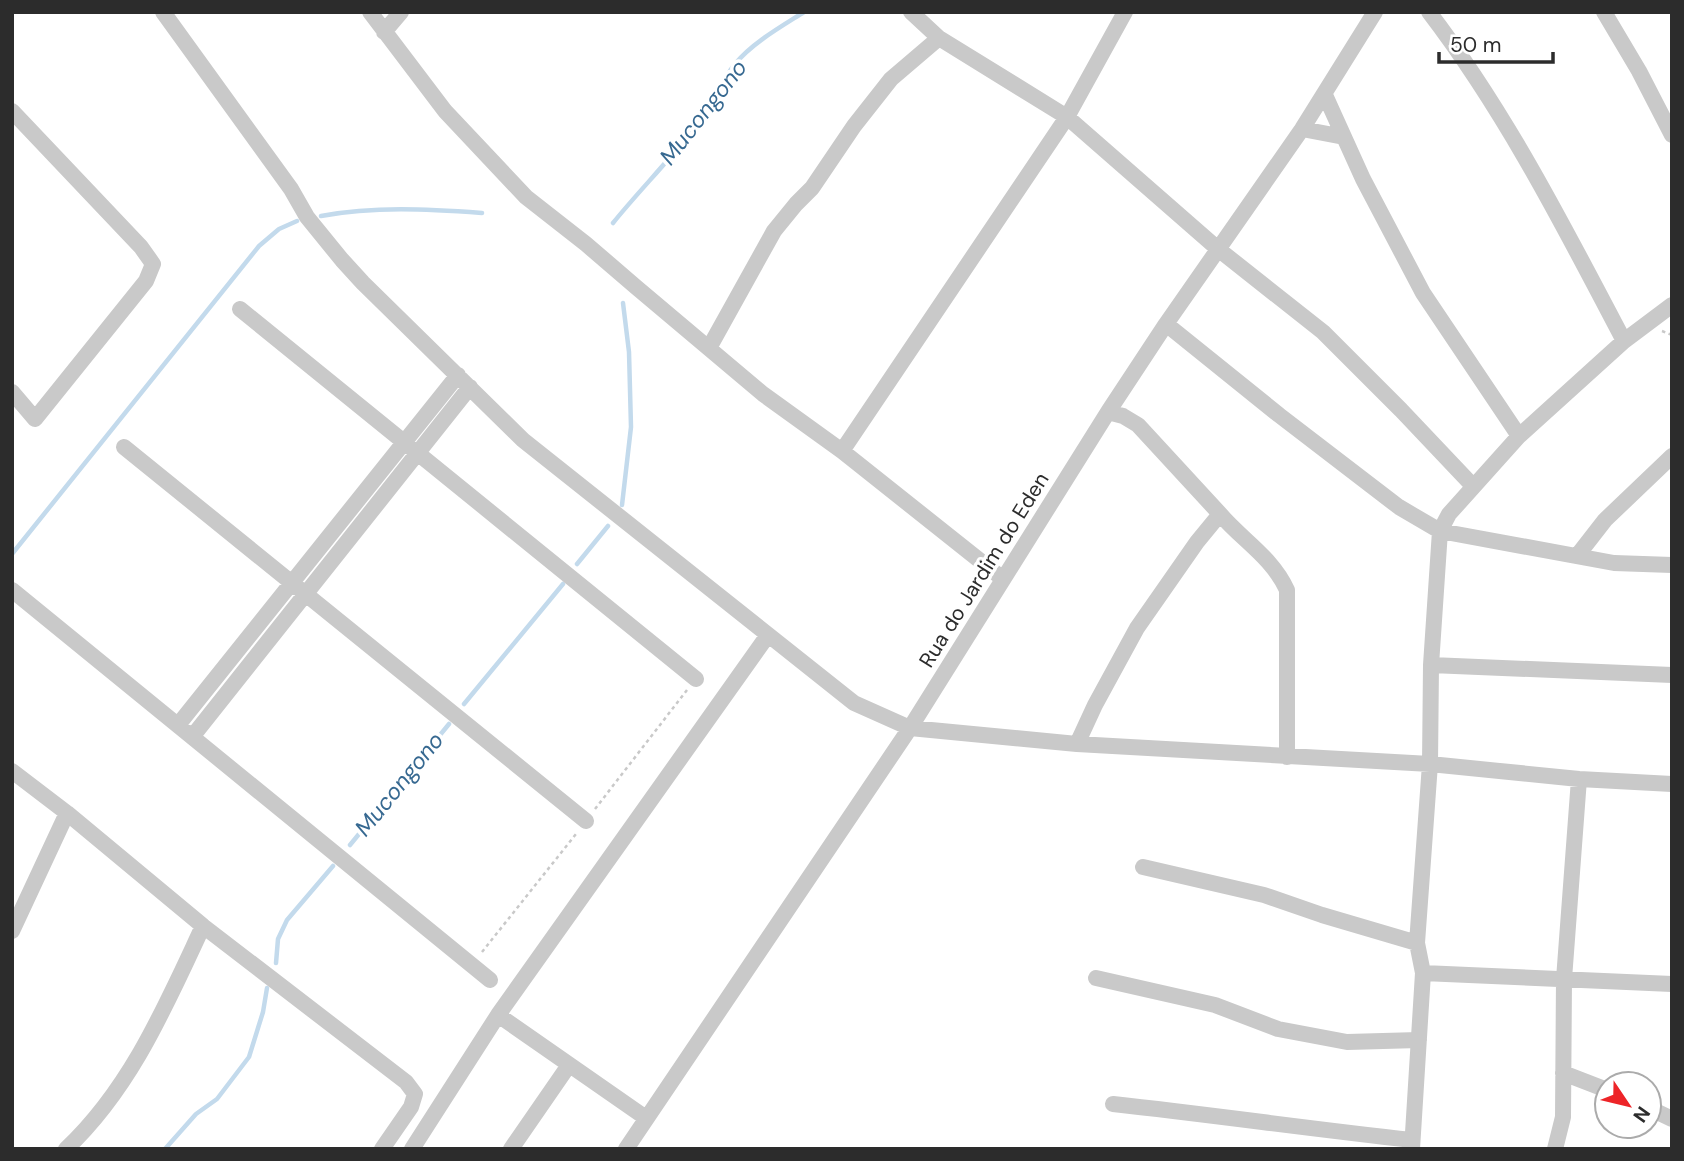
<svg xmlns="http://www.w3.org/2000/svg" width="1684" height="1161" font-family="'DM Sans',sans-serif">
<rect width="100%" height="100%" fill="#fff"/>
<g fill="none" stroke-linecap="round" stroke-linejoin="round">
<path stroke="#c3daec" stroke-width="4.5" d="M321,216C374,206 428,209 482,213
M613,223C638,192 666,164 691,132C708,112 718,85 735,64C752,43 782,26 804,12
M622,505L631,427L629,352L623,303
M12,554L259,246L279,229L297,221
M577,564L608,526
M464,704L563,584
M350,845L449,724
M276,963L278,939L287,920L333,866
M165,1149L196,1114L217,1099L249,1057L263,1012L267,988"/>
<path stroke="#c9c9c9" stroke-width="2.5" stroke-dasharray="3.5 3.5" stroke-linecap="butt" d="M1662,331L1672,335
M595,809L687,690
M482,952L576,834"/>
<path stroke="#c9c9c9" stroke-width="16" d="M163,12L291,189L307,217L342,260L363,283L523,440L854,703L910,728L1077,744L1430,764L1579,779L1672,784
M370,12L445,111L526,197L586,244L636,287L763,394L842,451L1003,579
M911,12L939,38L1067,117L1218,249L1323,332L1401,410L1473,486
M1429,12C1507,114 1565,229 1624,341
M1604,12L1639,71L1672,135
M384,32L401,12
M1325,95L1363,179L1423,293L1519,436
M12,111L141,247L153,264L146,281L35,419L12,392
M1302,129L1344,137
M240,309L696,679
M1166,324L1279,415L1399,507L1440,531L1614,563L1672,565
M709,348L774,231L796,204L812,188L854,126L891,79L939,38
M1108,412L1123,416L1138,425L1220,514
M124,447L586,821
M842,451L1067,117L1125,12
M1577,556L1605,520L1672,456
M12,590L490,980
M1431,665L1672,675
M178,725L458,375
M192,737L470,387
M1077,744L1095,705L1137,628L1197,542L1220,514C1242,540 1272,557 1287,590V757
M12,771L67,813L203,926L406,1082L415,1094L411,1107L382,1149
M1143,867L1264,895L1322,915L1417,943
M12,931L67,813
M1423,973L1672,984
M1096,978L1215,1005L1278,1029L1347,1042L1419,1040
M498,1015L646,1118
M1563,1073L1607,1090
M1113,1104C1213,1115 1312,1129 1412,1140
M1649,1108L1672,1119
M66,1149C131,1088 166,1005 203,926
M412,1149L498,1015L768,635
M511,1149L569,1065
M626,1149L910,728L1108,412L1166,324L1302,129L1375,12
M1412,1149L1423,973L1417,943L1430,764L1431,665L1440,531L1449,514L1519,436L1624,341L1672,305
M1555,1149L1563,1117L1564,979L1579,779"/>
</g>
<g text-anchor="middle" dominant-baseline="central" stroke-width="7" stroke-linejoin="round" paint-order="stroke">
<g font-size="21" fill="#2c2c2c" stroke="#fff">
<text transform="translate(984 570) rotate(-58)">Rua do Jardim do Eden</text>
</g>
<g font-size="23" font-style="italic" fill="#376991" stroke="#fff">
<text transform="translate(703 112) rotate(-52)">Mucongono</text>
<text transform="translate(399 784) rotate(-51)">Mucongono</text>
</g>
</g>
<rect width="1684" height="1161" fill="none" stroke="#2c2c2c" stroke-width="28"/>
<g transform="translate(1628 1105) rotate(125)"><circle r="33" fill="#ffffff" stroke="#ababab" stroke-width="2"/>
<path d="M0-5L12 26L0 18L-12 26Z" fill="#ed2428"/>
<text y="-10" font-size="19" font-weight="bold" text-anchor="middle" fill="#2c2c2c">N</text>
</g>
<path d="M1439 52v10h114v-10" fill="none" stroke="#2c2c2c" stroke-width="3.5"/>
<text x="1450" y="52" font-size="21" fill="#2c2c2c" stroke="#ffffff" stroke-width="5" paint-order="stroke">50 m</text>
</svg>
